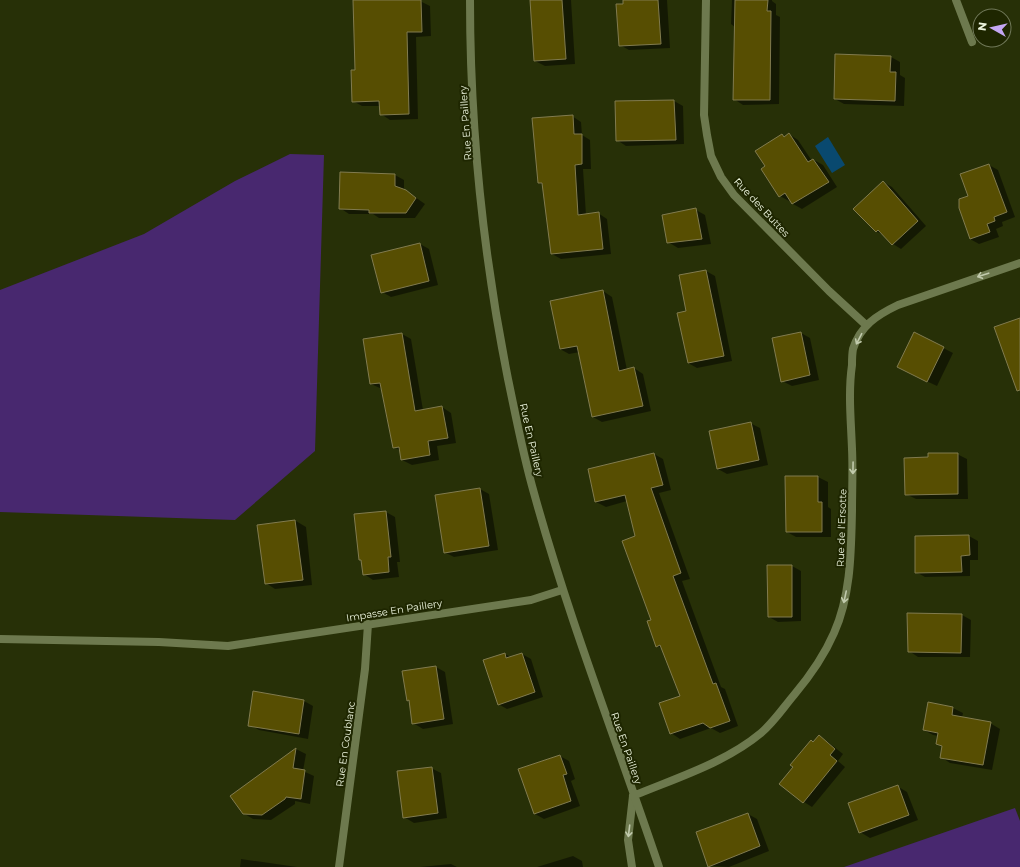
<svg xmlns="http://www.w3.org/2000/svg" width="1020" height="867" viewBox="0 0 1020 867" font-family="Montserrat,sans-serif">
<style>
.green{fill:#48286f}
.water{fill:#09496f}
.shadow{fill:#0007;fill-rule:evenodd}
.building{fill:#574e02;stroke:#817b4f}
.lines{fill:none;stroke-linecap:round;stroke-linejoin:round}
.lane{stroke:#6d794e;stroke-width:8}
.street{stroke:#6d794e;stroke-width:8}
.oneway{stroke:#c1caac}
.labels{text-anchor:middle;stroke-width:4;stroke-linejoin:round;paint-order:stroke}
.street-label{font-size:10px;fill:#eef6df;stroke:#1e2600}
</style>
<rect width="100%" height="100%" fill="#273007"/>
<!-- green -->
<path class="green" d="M290,154L324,155L315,451L235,520L0,512V290L144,234L235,181Z
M1015,808L1020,821V867H844Z"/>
<!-- water -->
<path class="water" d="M828,137L845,165L832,173L815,146Z"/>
<!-- shadow -->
<path class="shadow" d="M354,0H418L430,6L431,36L416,37L418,119L390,120L381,114L380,106H362L353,101L356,71Z
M531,0H571L575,64L545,66L535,61Z
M624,0H667L670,48L629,50L620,45Z
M732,0H772V1L776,4V15L780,17L779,104L743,105L734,99L735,27L731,24Z
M891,57L900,62V75L905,78L904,106L844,104L835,99Z
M674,101L683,106L684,144L626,146L617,140Z
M572,116L581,122L582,135L590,140L591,169H583L586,215L598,213L607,219L611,254L561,259L552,254L543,185L539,183Z
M789,134L798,140L812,161L814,160L823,165L837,187L802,209L793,204L791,200L789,201L780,196L767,167L782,135L785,137Z
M989,165L998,170L1015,217L1002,222L1003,226L996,229L999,237L979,244L970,239L969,197Z
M395,175L404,180V190L415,197L425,204L415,218H379L373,214H349L340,208Z
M883,182L892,187L926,226L901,249L893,244L885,236L876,231Z
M696,210L705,215L711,244L678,248L668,242Z
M420,244L429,249L438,285L391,297L382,292Z
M706,271L715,276L732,361L697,368L688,363L687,312Z
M603,291L612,297L627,370L634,368L643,374L651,411L602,422L593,417L580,352L569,354L560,349Z
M801,333L810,338L819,380L792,386L782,381Z
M914,333L953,353L937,386L907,372Z
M402,334L411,339L423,410L442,407L451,413L456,443L437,446L439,460L412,465L402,460L401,451L394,447L382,389L371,384Z
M750,423L760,428L768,465L727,474L718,469Z
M654,454L663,459L671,490L659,493L690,579L682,581L721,687L725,689L738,726L720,733L711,728L680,739L671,733L681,696L663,649L657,646L636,537L627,501L606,507L596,502ZM629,493L630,494L603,501V499Z
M957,454L967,459L968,499H916L906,494L929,458Z
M786,477H818L828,482V507L831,509V537H796L787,532Z
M480,489L489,494L498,550L454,557L444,552L436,496Z
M386,512L395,517L400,562H397L399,577L373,580L364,574Z
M296,521L306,527L312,585L275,589L266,583L258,525Z
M969,536L978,541V560H970V576L925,577L916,572V537Z
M792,566L801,571V621L778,622L769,617Z
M908,614L962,615L971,620L970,657H918L909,651Z
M505,654L512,658L522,654L531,659L543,697L507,709L498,704Z
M436,667L445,672L453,724L423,729L413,723L410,701L407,700Z
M304,701L313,706L308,739L259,730L250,725Z
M929,703L953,708L963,713L962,718L990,723L1000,729L992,770L950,763L941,757L942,747L937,744L939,736L933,735L924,730Z
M819,737L828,742L843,754L838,761L845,767L812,807L804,802L795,767Z
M296,749L306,754L303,771L314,776L310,804L295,801V804L271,820L253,819L243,813L231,797Z
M560,756L569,761L575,779L571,781L580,806L544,819L535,814Z
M431,768L441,773L447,818L414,823L404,817Z
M897,786L907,792L918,820L870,838L860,832Z
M748,814L757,819L769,851L729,867L709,866Z
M573,856L582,861L583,867H537Z
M241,859L297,867H240Z
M451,864L457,867H420Z"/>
<!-- building -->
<path class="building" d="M353,0H421L422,32H407L409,114L380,115L379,101L352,102L351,70H355Z
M530,0H562L566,59L534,61Z
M623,0H658L661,44L619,46L616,4H623Z
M735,0H768L767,11H771L770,100H733Z
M835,54L891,56L890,72H896L895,101L834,99Z
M674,100L676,140L616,141L615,101Z
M573,115L574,134H582V164L575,165L578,215L599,212L603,249L551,254L542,183H538L532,118Z
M789,133L808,162L813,159L829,182L792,204L785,193L779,197L761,169L765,166L755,151L782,134L784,137Z
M989,164L1007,212L994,217L995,221L987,224L990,232L970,239L959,208V199L968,196L960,174Z
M340,172L395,174V186L406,190L416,198L406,213H369V210L339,209Z
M883,181L918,221L892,245L878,230L876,232L853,209Z
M696,208L702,239L667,243L662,215Z
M420,243L429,281L381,293L371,255Z
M706,270L724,356L688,363L677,313L686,311L679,275Z
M603,290L619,371L634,367L643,406L592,417L577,346L560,349L550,301Z
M1020,318V390L1017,391L994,327Z
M801,332L810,375L781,382L772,338Z
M914,332L944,347L927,382L897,367Z
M402,333L415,411L442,406L448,438L428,441L430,455L401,460L399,447L393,448L380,383L370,384L363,339Z
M751,422L759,460L717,469L709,431Z
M654,453L663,485L651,488L681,573L673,576L713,684L716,683L730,721L710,728L703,723L670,734L659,703L680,696L660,645L656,647L647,621L651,620L622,541L635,536L625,495L595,502L588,469Z
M928,453H958V494L905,495L904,458L928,457Z
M785,476H818V502H822V532H786Z
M480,488L489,546L444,553L435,495Z
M386,511L391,557H388L389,572L363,575L361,560H359L354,514Z
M295,520L303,580L265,584L257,525Z
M969,535L970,555L961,556L962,572L915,573V536Z
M767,565H792V617H768Z
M907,613L962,614L961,653L908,652Z
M505,653L506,658L522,653L535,692L498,705L483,660Z
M436,666L444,719L412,724L409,700L407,701L402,671Z
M253,691L304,700L299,734L248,726Z
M928,702L953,707L952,715L991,722L983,765L940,758L942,746L936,744L938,733L923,730Z
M819,735L835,749L830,755L837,761L803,803L779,784L793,767L790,765L811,740L813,742Z
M296,748L293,768L305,770L301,799L286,797L285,799L262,815L243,814L230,796Z
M560,755L567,774L563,775L571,801L534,814L518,769Z
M432,767L438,813L403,818L397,771Z
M898,785L909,815L859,833L848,803Z
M748,813L760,846L708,867L696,832Z"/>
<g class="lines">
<!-- lane -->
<path class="lane" d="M632,867L628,840L633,796"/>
<!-- street -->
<path class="street" d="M470,0C470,127 483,254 508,379C516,417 523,455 534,493C569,620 617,742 659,867
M706,0L704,115L707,135L711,156L721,177L734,195L829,291L866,325
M956,0L972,42
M0,639L159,642L228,646L531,600L562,590
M633,796C676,778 725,763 761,733C774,722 783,708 794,695C810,676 824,656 834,633C851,595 851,552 852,511C852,490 853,469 852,449C851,421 848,393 852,365C852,360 852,354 853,349C860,326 877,315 898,305L1020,263
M339,867L365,669L368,624"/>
</g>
<!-- one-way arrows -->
<defs><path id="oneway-shaft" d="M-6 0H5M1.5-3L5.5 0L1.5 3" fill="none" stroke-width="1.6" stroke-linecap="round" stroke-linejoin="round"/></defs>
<g class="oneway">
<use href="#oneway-shaft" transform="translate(983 275) rotate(162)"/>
<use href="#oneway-shaft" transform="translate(859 339) rotate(117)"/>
<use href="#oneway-shaft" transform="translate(853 468) rotate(91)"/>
<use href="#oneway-shaft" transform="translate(845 597) rotate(102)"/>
<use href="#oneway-shaft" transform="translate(629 831) rotate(97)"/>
</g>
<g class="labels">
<!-- street labels -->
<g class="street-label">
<text transform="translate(465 123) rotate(-94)" y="4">Rue En Paillery</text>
<text transform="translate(762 207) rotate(47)" y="4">Rue des Buttes</text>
<text transform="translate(532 440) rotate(77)" y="4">Rue En Paillery</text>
<text transform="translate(841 528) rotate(-88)" y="4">Rue de l'Ersotte</text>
<text transform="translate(394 610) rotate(-9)" y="4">Impasse En Paillery</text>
<text transform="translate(345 744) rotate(-82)" y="4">Rue En Coublanc</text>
<text transform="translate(627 748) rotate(71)" y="4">Rue En Paillery</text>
</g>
</g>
<!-- north arrow -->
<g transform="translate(992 28) rotate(278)"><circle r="19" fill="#1e2600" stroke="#717959"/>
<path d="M0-3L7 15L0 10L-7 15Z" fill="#c4a7f2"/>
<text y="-6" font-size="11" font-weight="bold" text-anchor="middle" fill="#eef6df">N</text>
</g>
</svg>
